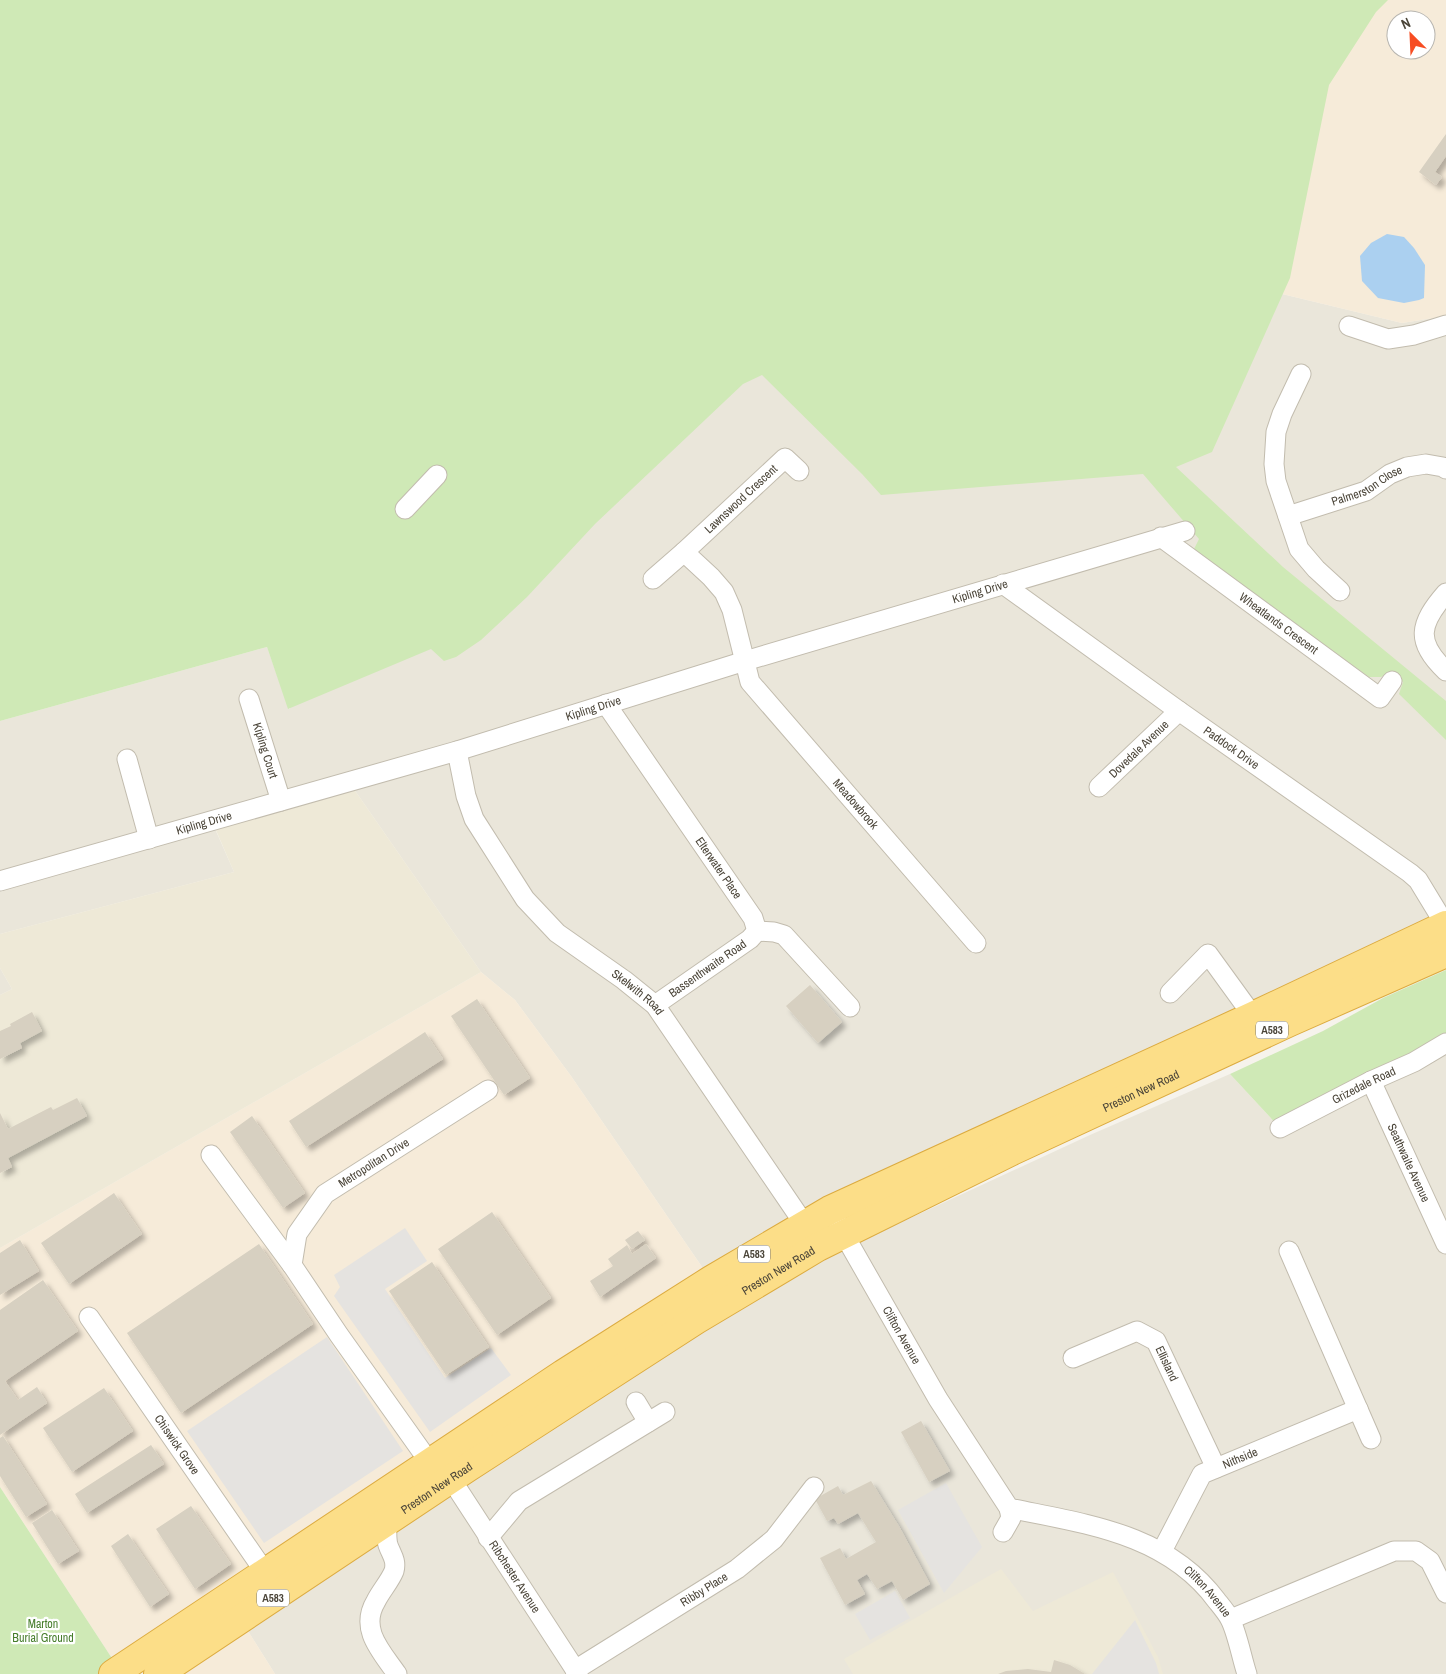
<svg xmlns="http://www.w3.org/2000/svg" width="1446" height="1674" viewBox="0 0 1446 1674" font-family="'Archivo Narrow',sans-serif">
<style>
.residential{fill:#eae6da}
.commercial{fill:#f6ebd9;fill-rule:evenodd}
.education{fill:#eee9d7}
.green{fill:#cfe9b6}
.parking{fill:#e5e3e0}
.water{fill:#abd0f0}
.building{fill:#d7d0c1;filter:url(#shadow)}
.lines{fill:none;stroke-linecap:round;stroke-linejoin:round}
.minor-casing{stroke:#c2bcae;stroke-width:21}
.trunk-casing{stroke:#dcab40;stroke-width:30}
.minor{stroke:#fff;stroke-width:19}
.trunk{stroke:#fcde88;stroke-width:28}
.labels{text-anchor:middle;stroke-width:4.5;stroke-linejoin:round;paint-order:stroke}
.shield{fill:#fff;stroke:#817d74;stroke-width:1}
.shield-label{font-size:11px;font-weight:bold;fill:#4b4539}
.street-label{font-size:12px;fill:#4b4539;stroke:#fff}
.park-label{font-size:12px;fill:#467d2c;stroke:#fff}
</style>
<defs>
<filter id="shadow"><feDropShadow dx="4.5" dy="4.5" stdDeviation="2.5" flood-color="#0004"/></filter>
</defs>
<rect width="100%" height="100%" fill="#f6f3ec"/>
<!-- residential -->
<path class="residential" d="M1278,293L1402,323L1446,316V925L711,1280L571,1076L515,1000L481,972L349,782L212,822L234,872L0,934V721L267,647L289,709L750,357Z
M0,968L12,989L0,995Z
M1446,1043V1674H275L248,1631L427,1508L707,1329L841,1250L1090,1135L1230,1074L1280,1128Z"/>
<!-- commercial -->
<path class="commercial" d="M1384,0H1446V316L1402,323L1278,293L1322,83ZM1396,20H1426V50H1396Z
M481,972L515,1000L571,1076L711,1280L119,1669L0,1487V1248Z
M248,1631L275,1674H184Z"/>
<!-- education -->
<path class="education" d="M349,782L481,972L0,1248V995L12,989L0,968V934L234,872L212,821Z
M1001,1569L1033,1611L1113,1572L1158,1657L1163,1674H853L844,1659Z"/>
<!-- green -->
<path class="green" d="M0,0H1388L1376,12L1329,85L1290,278L1212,452L1176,467L1283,567L1446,701V740L1399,694L1403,682L1389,672L1381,677H1369L1193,551L1199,539L1143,474L881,495L862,474L762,375L743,384L595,524L527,597L481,640L456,657L444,661L431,649L288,709L267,647L0,721Z
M1446,970V1043L1280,1128L1230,1074L1323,1031L1383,998Z
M0,1487L119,1669L113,1674H0Z"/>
<!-- parking -->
<path class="parking" d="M405,1228L427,1261L385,1289L445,1378L491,1348L511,1375L430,1432L334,1296L340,1287L334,1275Z
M327,1337L403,1451L264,1543L187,1431Z
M946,1483L982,1547L944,1593L898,1510Z
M895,1591L910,1618L870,1640L855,1614Z
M1135,1620L1156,1663L1159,1674H1092Z"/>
<!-- water -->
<path class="water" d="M1387,234L1404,237L1414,248L1425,265L1424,298L1419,300L1404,303L1378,298L1362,281L1360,256L1371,243Z"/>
<!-- building -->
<path class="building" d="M1446,134V156L1435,172L1442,177L1436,185L1419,172Z
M810,985L842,1022L818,1043L786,1006Z
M477,999L530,1078L504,1095L451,1016Z
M32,1012L42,1031L20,1043L22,1048L0,1059V1031L11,1026L10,1024Z
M425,1032L443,1059L306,1147L289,1121Z
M77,1098L87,1116L8,1158L12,1167L0,1173V1113L8,1129L51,1107L53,1110Z
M252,1116L305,1193L283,1208L230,1132Z
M114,1193L142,1234L69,1284L41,1243Z
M492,1212L551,1298L497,1335L438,1249Z
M638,1231L645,1240L632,1249L625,1240Z
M20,1240L39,1271L0,1295V1253Z
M259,1244L313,1324L181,1413L127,1333Z
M646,1244L656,1258L600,1297L590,1281L613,1266L608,1259L627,1245L632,1254Z
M432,1262L489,1347L446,1375L389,1291Z
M43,1280L78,1331L5,1381L18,1400L37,1387L47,1403L0,1435V1310Z
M104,1388L133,1431L72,1472L43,1428Z
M921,1421L950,1471L929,1482L901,1432Z
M3,1436L47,1504L26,1517L0,1476V1438Z
M151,1445L164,1464L87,1513L75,1494Z
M871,1481L900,1528L930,1584L903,1600L892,1581L877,1589L867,1574L857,1580L865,1594L845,1605L820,1558L840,1548L846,1559L876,1542L858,1513L838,1524L834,1518L827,1521L815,1499L838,1486L843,1495Z
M191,1506L231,1564L195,1589L156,1529Z
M52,1510L79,1551L58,1564L32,1523Z
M128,1534L169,1594L150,1607L111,1546Z
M1054,1660L1070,1665L1085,1674H998L1006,1671L1028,1669L1051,1672Z"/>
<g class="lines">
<defs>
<g id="minor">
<path d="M1349,326L1388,339L1414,335L1446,325"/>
<path d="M1301,374L1282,414L1276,432L1274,464L1276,481L1299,549L1316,569L1340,591"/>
<path id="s1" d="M799,471L785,458L684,552L711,577L724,592L732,610L750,682L976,943"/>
<path d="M405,509L437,475"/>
<path id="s2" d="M1288,516L1366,491L1390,474L1407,467L1426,464L1443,467L1446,469"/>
<path id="s3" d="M1161,537L1380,698L1392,681"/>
<path d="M653,579L684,552"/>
<path id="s4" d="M1003,584L1179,711L1410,873L1418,880L1446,926"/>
<path d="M1446,593C1419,624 1415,642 1446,671"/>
<path id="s5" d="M249,699L281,801"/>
<path id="s6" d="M606,704L753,918L757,931"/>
<path id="s7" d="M457,751L466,796L474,819L525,899L557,933L624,980L655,1005L811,1234"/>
<path d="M127,759L149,839"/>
<path id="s8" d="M1099,787L1179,711"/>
<path id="s9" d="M0,881L457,751L745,661L1185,531"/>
<path d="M757,931L774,932L784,935L850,1007"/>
<path d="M1170,993L1208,954L1253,1016"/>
<path id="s10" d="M655,1005L750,939L757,931"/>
<path id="s11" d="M1371,1081L1446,1244"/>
<path id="s12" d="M1280,1128L1371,1081L1414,1062L1446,1043"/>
<path id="s13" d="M211,1155L292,1265L339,1335L430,1463L451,1479L578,1674"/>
<path id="s14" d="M838,1224L938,1399L1009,1508C1085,1524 1167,1533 1217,1601C1221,1606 1227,1613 1230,1619C1237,1632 1242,1659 1247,1674"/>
<path d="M1289,1251L1371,1439"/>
<path id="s15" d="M292,1265L297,1234L325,1194L488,1090"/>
<path id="s16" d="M89,1317L271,1581"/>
<path id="s17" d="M1073,1358L1137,1331L1156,1341L1216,1468"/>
<path d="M636,1402L648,1422"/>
<path d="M379,1520L387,1521C387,1529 386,1538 388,1545C391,1554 397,1560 394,1571C390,1581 381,1591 376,1601C359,1629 381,1651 397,1674"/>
<path d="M1003,1532L1011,1518L1009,1508"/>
<path d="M488,1538L519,1501L665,1412"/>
<path id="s18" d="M1162,1551L1202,1474L1358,1409"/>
<path d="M1231,1619L1394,1551H1416L1430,1561L1446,1593"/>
<path id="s19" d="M575,1670L737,1569L774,1539L814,1487"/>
</g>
<g id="trunk">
<path d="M113,1674L563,1374L711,1280L830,1210L1253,1016L1446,925"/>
<path id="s20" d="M158,1674L467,1468L696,1320L818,1247L1012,1151L1290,1022L1446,953"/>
</g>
</defs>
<!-- minor casing -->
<use href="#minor" class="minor-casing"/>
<!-- trunk casing -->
<use href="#trunk" class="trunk-casing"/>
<!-- minor -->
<use href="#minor" class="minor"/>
<!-- trunk -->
<use href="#trunk" class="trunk"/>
</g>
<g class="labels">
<!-- shield labels -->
<g class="shield">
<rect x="1256" y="1021.5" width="32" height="17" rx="4"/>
<rect x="738" y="1245.5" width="32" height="17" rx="4"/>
<rect x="257" y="1589.5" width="32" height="17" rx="4"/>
</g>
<g class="shield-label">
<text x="1272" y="1034">A583</text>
<text x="754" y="1258">A583</text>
<text x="273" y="1602">A583</text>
</g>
<!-- street labels -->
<g class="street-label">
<text dy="4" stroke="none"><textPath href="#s2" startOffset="85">Palmerston Close</textPath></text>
<text transform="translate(741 499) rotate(-43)" y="4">Lawnswood Crescent</text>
<text dy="4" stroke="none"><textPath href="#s9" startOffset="1022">Kipling Drive</textPath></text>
<text dy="4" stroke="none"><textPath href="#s3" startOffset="146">Wheatlands Crescent</textPath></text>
<text dy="4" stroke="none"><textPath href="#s9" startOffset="618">Kipling Drive</textPath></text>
<text dy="4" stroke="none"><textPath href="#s4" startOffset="281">Paddock Drive</textPath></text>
<text dy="4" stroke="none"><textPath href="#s8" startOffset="55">Dovedale Avenue</textPath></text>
<text dy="4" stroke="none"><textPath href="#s5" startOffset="54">Kipling Court</textPath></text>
<text dy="4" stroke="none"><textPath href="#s1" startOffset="469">Meadowbrook</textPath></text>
<text dy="4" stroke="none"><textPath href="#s9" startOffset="212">Kipling Drive</textPath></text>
<text dy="4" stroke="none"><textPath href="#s6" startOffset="199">Elterwater Place</textPath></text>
<text dy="4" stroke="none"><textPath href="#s10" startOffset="64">Bassenthwaite Road</textPath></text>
<text dy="4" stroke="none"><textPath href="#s7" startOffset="312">Skelwith Road</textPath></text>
<text dy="4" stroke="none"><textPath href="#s12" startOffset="94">Grizedale Road</textPath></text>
<text dy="4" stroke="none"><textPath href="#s20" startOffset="1145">Preston New Road</textPath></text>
<text dy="4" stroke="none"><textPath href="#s11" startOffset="90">Seathwaite Avenue</textPath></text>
<text dy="4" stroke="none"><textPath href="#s15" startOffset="138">Metropolitan Drive</textPath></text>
<text dy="4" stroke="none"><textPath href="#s20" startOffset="740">Preston New Road</textPath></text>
<text dy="4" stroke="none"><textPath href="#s14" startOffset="128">Clifton Avenue</textPath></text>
<text dy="4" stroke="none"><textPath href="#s17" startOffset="116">Ellisland</textPath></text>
<text dy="4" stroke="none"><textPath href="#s16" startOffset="155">Chiswick Grove</textPath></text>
<text dy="4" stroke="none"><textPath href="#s18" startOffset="128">Nithside</textPath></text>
<text dy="4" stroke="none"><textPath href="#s20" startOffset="335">Preston New Road</textPath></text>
<text dy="4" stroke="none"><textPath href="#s13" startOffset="521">Ribchester Avenue</textPath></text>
<text dy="4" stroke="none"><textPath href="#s19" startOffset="152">Ribby Place</textPath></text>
<text dy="4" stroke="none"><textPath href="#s14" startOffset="552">Clifton Avenue</textPath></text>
</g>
<!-- park labels -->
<g class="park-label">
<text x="43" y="1628">Marton<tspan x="43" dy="14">Burial Ground</tspan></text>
</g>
</g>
<!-- north arrow -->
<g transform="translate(1411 35) rotate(336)"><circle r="24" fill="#ffffff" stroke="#b7b5b0"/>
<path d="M0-4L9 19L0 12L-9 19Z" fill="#f74d22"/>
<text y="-8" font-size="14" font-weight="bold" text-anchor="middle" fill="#4b4539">N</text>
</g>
</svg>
